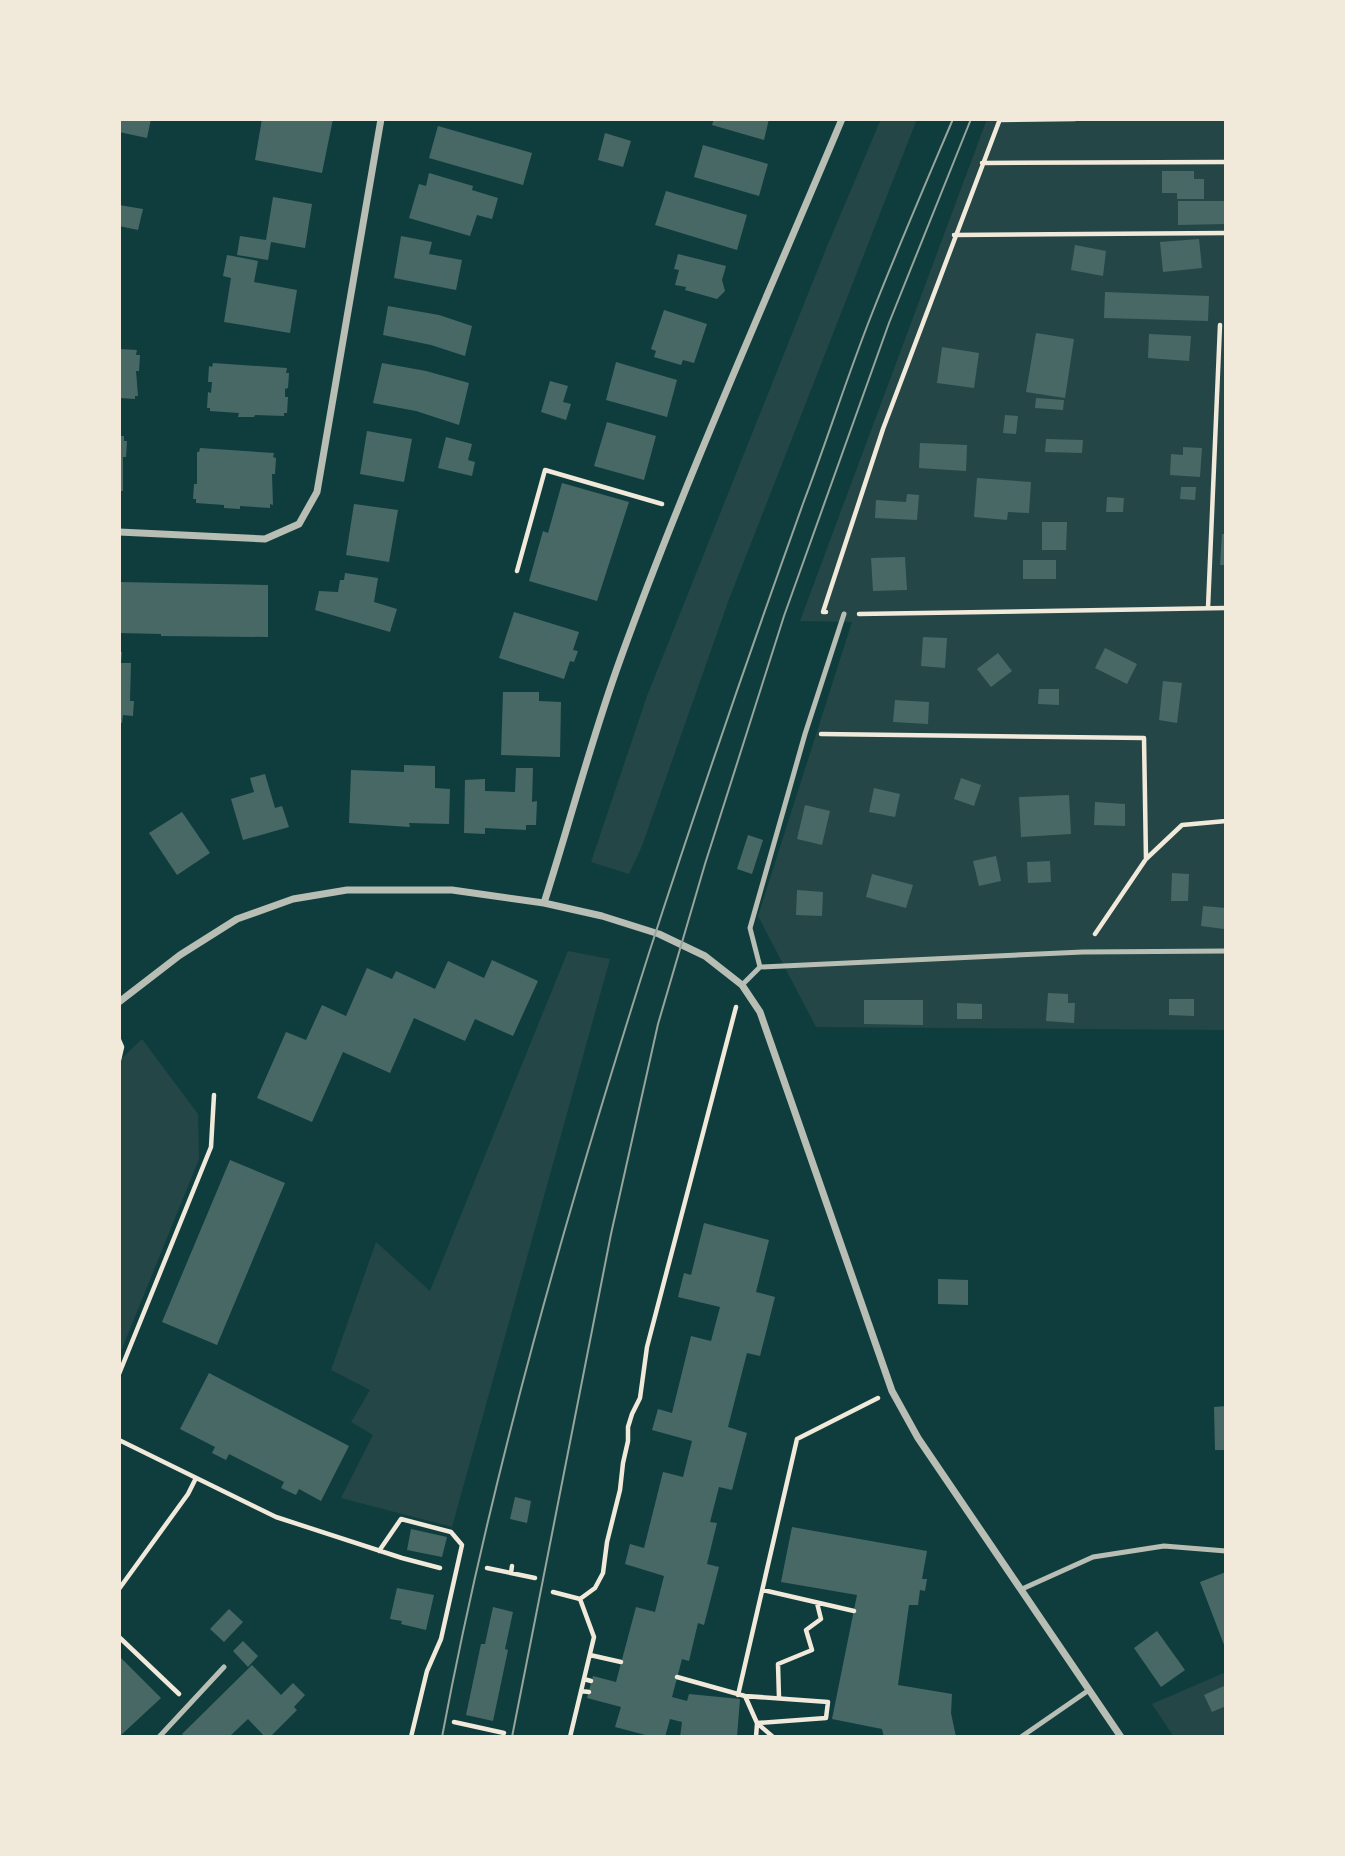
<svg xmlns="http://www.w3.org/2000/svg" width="1345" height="1856" viewBox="0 0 1345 1856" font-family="Rubik,sans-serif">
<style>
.green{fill:#244646}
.building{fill:#486865}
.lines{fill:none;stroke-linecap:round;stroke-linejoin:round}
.path{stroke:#f1e9da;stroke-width:4.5}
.service{stroke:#b8beb3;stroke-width:5}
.minor{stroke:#b8beb3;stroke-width:7}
.tram{stroke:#97a49c;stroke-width:2}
</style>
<rect width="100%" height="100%" fill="#0f3d3e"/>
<!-- green -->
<path class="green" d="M881,119H917L728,602L642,846L629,874L591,862L647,696L828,244Z
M987,119H1226V1030L816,1027L758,916L852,622L800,621Z
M568,951L610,959L452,1527L341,1498L373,1435L351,1422L370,1390L331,1370L376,1242L430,1291Z
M142,1039L198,1114L199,1159L119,1356V1061Z
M1226,1672V1737H1174L1152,1704Z"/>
<!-- building -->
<path class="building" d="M119,119H151L147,138L119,132Z
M262,119H333L322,173L255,160Z
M714,119H769L764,140L712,125Z
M438,126L532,153L523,185L429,158Z
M605,133L631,141L623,167L598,160Z
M703,145L768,164L759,196L694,177Z
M1162,171H1194V179H1204V199H1177V193H1162Z
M429,173L473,186L472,190L498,198L492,219L477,215L470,236L409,218L419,184L426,186Z
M666,191L747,215L737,250L655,225Z
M273,197L312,204L305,248L271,242L268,260L237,255L240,236L266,240Z
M1178,201H1226V224L1178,225Z
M119,205L143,209L138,230L119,226Z
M401,236L432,242L429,254L462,260L456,290L394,278Z
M1199,239L1202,268L1163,272L1160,242Z
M1075,245L1106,251L1103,276L1071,270Z
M678,254L726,266L722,280L725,291L717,299L685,290L686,287L675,285L679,270L674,269Z
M227,255L258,261L254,282L297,290L290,333L224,322L231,278L223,276Z
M1105,292L1209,296L1208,321L1104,318Z
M388,306L439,315L472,326L465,356L431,345L383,335Z
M664,310L707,324L694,363L683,360L681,365L654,357L656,351L651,349Z
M1036,333L1074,339L1065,398L1026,392Z
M1149,334L1191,336L1189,361L1148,358Z
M942,347L979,353L974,388L937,383Z
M119,349L137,350L136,355H140L139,371H136L138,396H135V399L119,398Z
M616,362L677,380L667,417L606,400Z
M213,363L287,368L286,373H289L288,388L285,389V397H288L287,413H284V416L255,415L254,417H238L239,413L210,411V408H207L208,392L211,393L212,382H208L209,366L212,367Z
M382,363L426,371L469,383L459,425L416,411L373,403Z
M550,381L568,386L563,402L571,404L566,420L541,412Z
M1036,398L1064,400L1063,410L1035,408Z
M1005,415L1018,416L1016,434L1003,433Z
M607,422L656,436L644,480L594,466Z
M367,431L412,439L404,482L360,474Z
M119,436H124V441H127L126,457H123V491H119Z
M446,437L472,444L468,460L475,462L472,476L438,468Z
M1046,439L1083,440L1082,453L1045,452Z
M920,443L967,445L966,471L919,468Z
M1183,447L1202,448L1200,477L1170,475L1171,454L1183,455Z
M200,448L274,453L273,457L276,458L275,474H272L273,505L270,504V508L240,506V509L224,508V505L196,503V499H193L194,484H197V452H199Z
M977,478L1031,482L1029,513L1008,512L1007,520L974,517Z
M562,483L629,502L597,601L529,581L543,531L548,533Z
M1181,487H1196L1195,500L1180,499Z
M907,494L919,495L917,520L875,518L876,500L906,502Z
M1107,497L1124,498L1123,512H1106Z
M354,504L398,510L389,562L346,555Z
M1042,522H1067L1066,550H1042Z
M1222,534H1226V565H1220Z
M905,557L907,590L873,591L871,558Z
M1023,560H1056V579H1023Z
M345,573L378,578L374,602L397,609L390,632L315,610L319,591L338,592L340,580H344Z
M119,582L268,585V637L161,636V634L119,633Z
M514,612L579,632L573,650L578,651L574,662L570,661L564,679L499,658Z
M923,637L947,638L945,668L921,666Z
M1105,648L1137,664L1127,684L1095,668Z
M119,652H122L121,663H131L130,701H134L133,716L123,715L122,723H119Z
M998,653L1012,671L991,687L977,669Z
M1163,681L1182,683L1177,723L1159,720Z
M1039,689H1059V705L1038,704Z
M503,692H539V701L561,702L560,757L501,755Z
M895,700L929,702L928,724L893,722Z
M404,765L435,766V788L450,789L449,824L409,823L410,827L349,823L351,770L404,772Z
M516,768H533L532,802L537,801L536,825H526V830L485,828V834L464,833L465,780L485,779V791L515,792Z
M265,774L275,808L282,806L289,827L243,840L231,799L254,792L250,778Z
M961,778L981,785L974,806L954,799Z
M874,788L900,794L895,817L869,812Z
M1069,795L1071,834L1021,837L1019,797Z
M1095,802L1125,804V826L1094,825Z
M805,805L830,811L822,845L797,839Z
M182,812L210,853L177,875L149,833Z
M748,835L763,840L752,874L737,869Z
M996,856L1001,881L979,886L973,861Z
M1050,861L1051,882L1028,883L1027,862Z
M1172,873L1189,874L1188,901H1171Z
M872,874L913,885L906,908L866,897Z
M797,890L823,892L822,916L796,915Z
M1203,906L1226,908L1224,929L1201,926Z
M492,960L538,981L513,1036L475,1019L465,1041L414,1018L390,1073L343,1052L312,1122L257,1098L286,1032L306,1040L322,1005L346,1016L367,968L392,979L396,971L435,989L448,961L484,978Z
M1048,993L1068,994V1003H1075L1074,1023L1046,1021Z
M1169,999H1194V1016L1169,1015Z
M864,1000H923V1025L864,1024Z
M957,1003L982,1004V1019H957Z
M230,1160L285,1183L217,1345L162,1322Z
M704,1223L769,1240L756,1292L775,1297L760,1356L747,1353L728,1427L747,1433L732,1490L719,1487L710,1522L717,1523L707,1564L719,1567L704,1625L698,1623L689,1661L682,1659L672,1697L687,1701L689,1694L740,1699L737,1737H680L682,1722L670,1719L665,1737H653L615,1727L621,1707L587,1698L593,1676L616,1682L636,1607L655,1612L664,1576L625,1564L630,1544L644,1548L663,1472L683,1477L692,1441L652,1430L658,1409L672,1413L691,1336L711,1341L720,1307L678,1297L684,1273L691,1275Z
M938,1279L968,1280V1305L938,1304Z
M209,1373L349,1446L321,1501L299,1489L296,1495L281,1488L284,1482L229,1454L226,1460L212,1453L215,1447L180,1429Z
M1226,1406V1450H1215L1214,1407Z
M515,1497L531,1501L527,1523L510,1519Z
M792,1527L927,1551L922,1579H927L925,1591L920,1590L918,1605H909L898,1685L952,1694L951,1713L956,1737H884L882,1729L832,1719L857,1595L781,1582Z
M411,1529L447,1537L442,1557L407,1550Z
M1226,1572V1650L1200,1582Z
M397,1588L434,1595L426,1630L401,1624L402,1621L390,1619Z
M493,1607L513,1612L505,1649L508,1650L493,1721L466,1715L481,1644H485Z
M229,1609L243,1622L224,1642L210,1629Z
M1157,1631L1185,1670L1161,1687L1134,1648Z
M243,1641L258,1656L248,1667L233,1651Z
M119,1656L161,1698L119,1737Z
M252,1665L281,1695L293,1683L305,1695L294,1707L297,1710L270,1737H265L248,1719L229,1737H186L182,1734Z
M1224,1686L1226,1706L1212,1712L1204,1695Z"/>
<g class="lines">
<!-- path -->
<path class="path" d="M1000,120L1075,119
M982,163L1226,162
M954,235L1226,233
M517,571L545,470L662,504
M1208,608L1220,325
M826,612H823L883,429L1000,119
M859,614L1226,608
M821,734L1144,738L1146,859
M1095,934L1146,859L1182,825L1226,821
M119,1040L122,1047L119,1060
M119,1374L211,1147L214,1095
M119,1440L276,1517L402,1558L440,1568
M379,1551L401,1519L451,1532L462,1545L441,1639L427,1671L411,1737
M487,1568L535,1578
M511,1573L512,1566
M119,1589L188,1494L196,1478
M763,1590L854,1611
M553,1592L580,1599L594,1637L570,1737
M580,1599L595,1588L603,1573L607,1542L620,1490L623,1463L628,1441V1427L632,1414L640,1398L647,1347L736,1007
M119,1637L179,1694
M590,1655L621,1662
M677,1677L745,1696L828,1702L826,1718L757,1723
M584,1679L591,1681
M581,1691L589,1692
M738,1695L797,1439L878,1398
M745,1696L757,1723L773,1737
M779,1698L778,1664L812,1650L806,1630L821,1619L817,1603
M454,1722L504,1733
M756,1737L757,1724"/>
<!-- service -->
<path class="service" d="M760,967L750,928L805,734L844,614
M742,985L760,967L1083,952L1226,951
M1022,1589L1093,1557L1164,1546L1226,1551
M159,1737L224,1667
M1021,1737L1089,1690"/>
<!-- minor -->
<path class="minor" d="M119,532L265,539L299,524L317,492L381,119
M544,903C570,822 591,740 620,660C686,477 767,298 842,119
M119,1002L180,955L237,919L293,899L347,890H452L544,903L602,916L659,934L705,956L742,985L760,1012L892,1391L918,1438L1121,1737"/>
<!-- tram -->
<path class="tram" d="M442,1737C492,1471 567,1211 649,953C698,802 750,651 804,501C827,440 847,377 871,316C897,250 925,185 953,119
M512,1737L611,1234L658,1024L705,864L784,616L889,323L971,119"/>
</g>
<!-- border -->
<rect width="1345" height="1856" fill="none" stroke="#f1e9da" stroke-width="242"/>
</svg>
